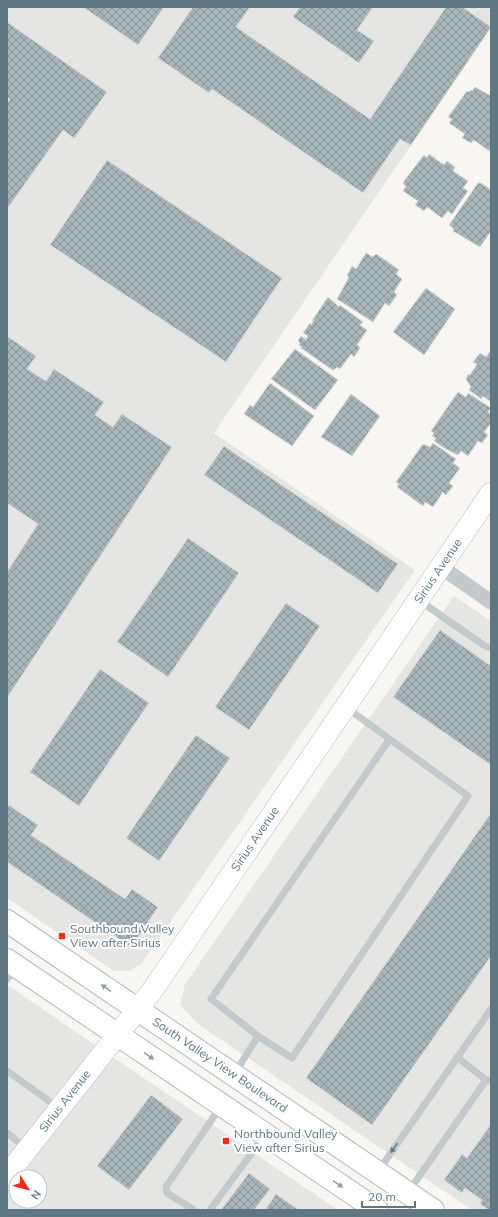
<svg xmlns="http://www.w3.org/2000/svg" width="498" height="1217" viewBox="0 0 498 1217" font-family="Mulish,sans-serif">
<style>
.built{fill:#e5e6e4;fill-rule:evenodd}
.building{fill:url(#building-cross-hatch);stroke:#d8d8d6}
.lines{fill:none;stroke-linecap:round;stroke-linejoin:round}
.secondary-casing{stroke:#b6bdc0;stroke-width:22}
.primary-casing{stroke:#b4bbbe;stroke-width:24}
.lane{stroke:#c4c9cc;stroke-width:7}
.street{stroke:#c4c9cc;stroke-width:15}
.secondary{stroke:#fff;stroke-width:21}
.primary{stroke:#fff;stroke-width:22}
.oneway{fill:#8fa0a7}
.oneway2{fill:#647b85}
.poi-dot{fill:#f22b18;stroke:#fff;stroke-width:1.5}
.labels{text-anchor:middle;stroke-width:4;stroke-linejoin:round;paint-order:stroke}
.street-label{font-size:12px;fill:#5f7781;stroke:#fff}
.poi-label{font-size:12px;fill:#5f7781;stroke:#fff;text-anchor:start}
</style>
<defs>
<pattern id="building-cross-hatch" width="8" height="8" patternUnits="userSpaceOnUse"><rect width="8" height="8" fill="#a7b4b8"/><path d="M0 0l8 8M0 8l8-8" fill="none" stroke="#8b979b"/></pattern>
</defs>
<rect width="100%" height="100%" fill="#f7f6f3"/>
<!-- built -->
<path class="built" d="M7,7H486L491,10V28L214,433L415,570L141,964L129,971H114L7,898Z
M454,596L491,621V1210H472L198,1024L180,1005L185,984Z
M7,985L338,1210H7ZM16,1177H40V1201H16Z"/>
<!-- building -->
<path class="building" d="M83,7H164L138,45Z
M193,7H250L236,27L370,119L446,7H462L491,27L411,145L400,139L363,193L212,89L209,93L158,58Z
M300,7H373L357,30L374,41L359,63L293,17Z
M7,22L107,92L74,138L63,130L7,209V103L10,99L7,97Z
M475,87L491,96V148L489,151L474,140L471,143L462,138L465,134L449,123L452,119L448,117L467,91L469,92L471,90L472,91Z
M429,154L444,165L447,161L455,167L453,171L468,181L463,188L468,191L452,214L448,211L442,218L427,207L424,211L415,205L418,201L403,191L406,186L403,184L404,181L424,155L427,158Z
M107,160L282,278L226,362L50,245Z
M478,183H481L491,190V231L480,247L453,231L454,229L449,225Z
M366,253L373,257L376,254L388,262L399,270L396,274L402,279L394,292L397,295L389,306L385,303L373,322L337,299L349,277L347,276L352,266L356,269Z
M426,288L455,309L424,355L393,332Z
M328,297L339,307L340,305L363,322L360,325L367,330L357,345L360,348L354,357L351,354L340,369L337,367L334,370L331,369L301,348L302,347L299,345L300,343L298,341L301,336L306,340L308,336L303,333L310,323L311,325L314,320L312,321Z
M7,336L36,356L27,369L46,381L54,369L104,402L95,415L113,427L122,414L172,447L7,698V572L38,524L7,503Z
M295,349L338,380L315,410L271,379Z
M491,350V402L483,396L481,399L469,390L471,387L466,379L468,374L470,375L477,364L473,362L480,353L486,357Z
M270,383L314,416L292,446L244,414L250,405L253,407Z
M458,392L466,397L468,393L491,408L488,412L491,414V423L484,432L488,435L482,443L478,441L468,456L461,451L458,455L446,449L434,441L436,438L432,436L434,433L431,431Z
M351,394L380,416L352,456L321,437Z
M433,443L456,459L453,463L460,468L449,483L453,486L446,495L443,492L433,507L425,502L423,506L397,487L399,484L396,482L423,444L430,447Z
M224,446L398,564L378,593L204,475Z
M188,538L239,573L168,677L117,642Z
M286,603L320,626L249,730L215,707Z
M440,630L491,666V765L393,697Z
M100,669L149,703L79,806L30,772Z
M196,735L230,758L159,861L126,838Z
M9,805L38,825L31,835L125,899L132,889L158,907L131,947L7,862V809Z
M491,813V956L372,1125L306,1078Z
M151,1095L183,1119L129,1190L97,1166Z
M491,1124V1210H489L480,1204L482,1200L465,1188L462,1193L444,1180L462,1154L467,1158Z
M249,1173L270,1189L254,1210H221Z
M276,1194L299,1210H265Z"/>
<g class="lines">
<defs>
<path id="secondary" d="M7,1175L152,991L491,493"/>
<path id="primary" d="M7,921L433,1210
M7,960L377,1210"/>
</defs>
<!-- secondary casing -->
<use href="#secondary" class="secondary-casing"/>
<!-- primary casing -->
<use href="#primary" class="primary-casing"/>
<!-- lane -->
<path class="lane" d="M420,601L485,646L491,648
M347,708L468,796L292,1058L258,1036L211,999L389,740
M7,979L16,968
M457,1057L486,1080
M7,1071L59,1108
M235,1073L258,1036
M7,1133L26,1148
M379,1170L491,1009
M409,1191L486,1080L491,1081
M194,1210L167,1193L166,1187L221,1106
M210,1210L264,1136"/>
<!-- street -->
<path class="street" d="M441,567L491,602"/>
<!-- secondary -->
<use href="#secondary" class="secondary"/>
<!-- primary -->
<use href="#primary" class="primary"/>
</g>
<!-- one-way arrows -->
<defs><path id="oneway-solid" d="M-6-.8H1V-3.2L6.5 0L1 3.2V.8H-6Z"/></defs>
<g class="oneway">
<use href="#oneway-solid" transform="translate(106 988) rotate(-146)"/>
<use href="#oneway-solid" transform="translate(149 1056) rotate(34)"/>
<use href="#oneway-solid" transform="translate(338 1184) rotate(34)"/>
</g>
<use class="oneway2" href="#oneway-solid" transform="translate(394 1148) rotate(125)"/>
<!-- markers -->
<g class="poi-dot">
<rect x="58" y="932" width="8" height="8" rx="2"/>
<rect x="222" y="1137" width="8" height="8" rx="2"/>
</g>
<g class="labels">
<!-- street labels -->
<g class="street-label">
<text transform="translate(438 571) rotate(-56)" y="4">Sirius Avenue</text>
<text transform="translate(255 839) rotate(-56)" y="4">Sirius Avenue</text>
<text transform="translate(220 1065) rotate(34)" y="4">South Valley View Boulevard</text>
<text transform="translate(65 1101) rotate(-52)" y="4">Sirius Avenue</text>
</g>
<!-- poi labels -->
<g class="poi-label">
<text x="70" y="933">Southbound Valley<tspan x="70" dy="14">View after Sirius</tspan></text>
<text x="234" y="1138">Northbound Valley<tspan x="234" dy="14">View after Sirius</tspan></text>
</g>
</g>
<!-- border -->
<rect width="498" height="1217" fill="none" stroke="#5f7781" stroke-width="16"/>
<!-- north arrow -->
<g transform="translate(28 1189) rotate(126)"><circle r="19" fill="#ffffff" stroke="#bfc9cd"/>
<path d="M0-3L7 15L0 10L-7 15Z" fill="#f22b18"/>
<text y="-6" font-size="11" font-weight="bold" text-anchor="middle" fill="#5f7781">N</text>
</g>
<!-- scale -->
<path d="M362 1201v6h53v-6" fill="none" stroke="#5f7781" stroke-width="2"/>
<text x="368" y="1201" font-size="12" fill="#5f7781" stroke="#ffffff" stroke-width="3" paint-order="stroke">20 m</text>
</svg>
